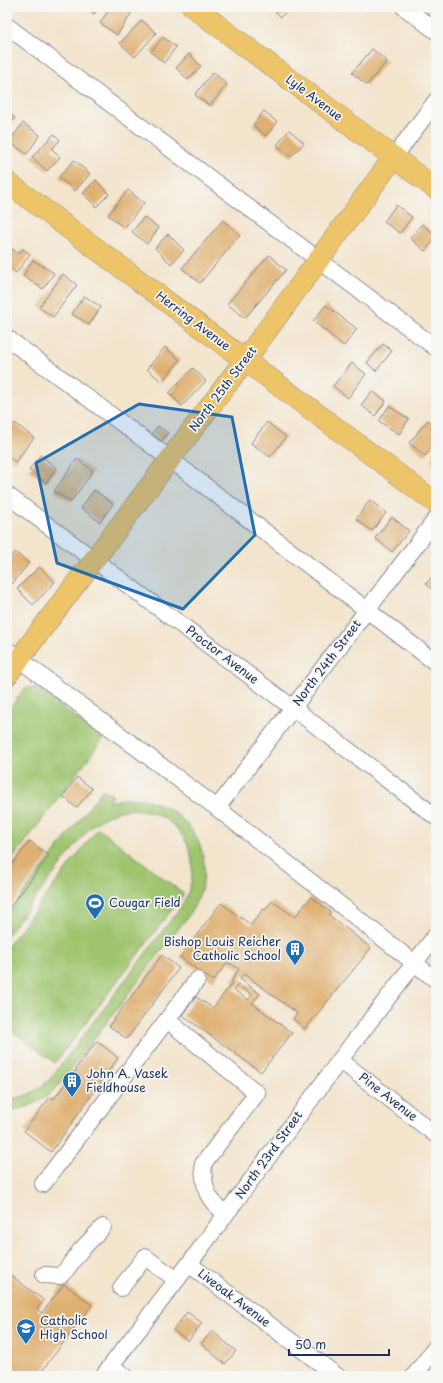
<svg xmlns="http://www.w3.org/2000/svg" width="443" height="1383" viewBox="0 0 443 1383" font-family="'Playpen Sans',sans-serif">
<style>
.grass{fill:#9fc46e;stroke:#5d7a66}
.building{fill:#dfb072;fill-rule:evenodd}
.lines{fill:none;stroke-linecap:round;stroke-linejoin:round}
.minor-casing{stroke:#878a95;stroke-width:18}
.major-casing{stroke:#878a95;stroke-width:22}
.minor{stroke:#fff;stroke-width:16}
.major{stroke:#eec469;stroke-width:21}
.marked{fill:#1f6fb2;fill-opacity:0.2;stroke:#1f6fb2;stroke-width:3;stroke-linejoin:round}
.labels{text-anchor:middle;stroke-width:3.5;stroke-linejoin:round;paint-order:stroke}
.street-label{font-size:12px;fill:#1b2f5e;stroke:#f6f6f2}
.poi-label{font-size:12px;fill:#1b2f5e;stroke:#f6f6f2;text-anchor:start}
</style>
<rect width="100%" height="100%" fill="#f6f6f2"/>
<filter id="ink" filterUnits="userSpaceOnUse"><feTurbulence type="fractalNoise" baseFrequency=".025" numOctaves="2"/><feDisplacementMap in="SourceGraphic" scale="8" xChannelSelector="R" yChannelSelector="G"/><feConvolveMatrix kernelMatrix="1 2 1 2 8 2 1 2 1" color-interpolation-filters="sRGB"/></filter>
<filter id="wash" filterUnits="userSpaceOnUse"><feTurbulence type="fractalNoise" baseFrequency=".012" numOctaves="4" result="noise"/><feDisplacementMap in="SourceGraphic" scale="16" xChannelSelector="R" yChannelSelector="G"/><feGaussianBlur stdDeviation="0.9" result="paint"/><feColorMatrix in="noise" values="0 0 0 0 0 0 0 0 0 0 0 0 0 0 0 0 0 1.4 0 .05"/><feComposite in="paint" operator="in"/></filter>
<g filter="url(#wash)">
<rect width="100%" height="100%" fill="#f3e4cc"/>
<!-- grass -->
<path class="grass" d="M25,688H38L103,739L7,866V712Z
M103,789L113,796L108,803C150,786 199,818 204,862C206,882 199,899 189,915L59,1085C45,1100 28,1110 7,1110V1099C25,1099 39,1090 51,1078L180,908C224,839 141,774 86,832L7,935V915Z
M98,828L184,894L55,1063L7,1027V947Z"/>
<g id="blocks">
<!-- building -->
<path class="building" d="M86,7H100L94,14Z
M111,7H122L131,14L117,35L100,23Z
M270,7H290L281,17Z
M142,20L156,33L135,57L120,43Z
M163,37L176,47L164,63L151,52Z
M372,49L387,61L367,85L352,73Z
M189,54L201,66L188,80L176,68Z
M213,72L227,84L210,106L195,95Z
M7,111L15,118L7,128Z
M264,111L277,122L266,136L253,125Z
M23,123L40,135L27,154L9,142Z
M289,130L304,143L291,157L277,145Z
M54,134L60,140L52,149L60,157L47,171L32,157Z
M74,160L90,174L75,191L59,177Z
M96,180L109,194L96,207L83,193Z
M128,190L144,203L124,228L108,215Z
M396,205L412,217L400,233L384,222Z
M144,217L159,228L147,244L132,232Z
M223,220L240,235L200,283L182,268Z
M422,224L436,235V238L425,251L410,238Z
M168,234L184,250L171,264L155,248Z
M7,245L19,254L23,249L30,254L16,273L7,266Z
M269,255L286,270L245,318L227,304Z
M33,260L54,273L43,289L23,276Z
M63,274L77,285L53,317L39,307Z
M84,296L101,307L89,325L72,314Z
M326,305L357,329L344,346L313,321Z
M383,344L392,351L376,371L367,363Z
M165,347L180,360L162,382L147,369Z
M352,363L366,374L348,398L333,386Z
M193,368L206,381L182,406L169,393Z
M372,391L386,401L375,416L361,405Z
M389,406L409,419L399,434L379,421Z
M428,420L436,427V442L425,456L409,443Z
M267,422L286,437L270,457L251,443Z
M15,423L34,438L15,462L7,455V428L9,430Z
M158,426L168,433L162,441L152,433Z
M436,454V465L431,460Z
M40,455L57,468L46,483L29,470Z
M77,459L93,471L71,502L54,491Z
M94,490L113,504L100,522L81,508Z
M370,500L386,513L372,531L356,519Z
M392,517L409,531L392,552L375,538Z
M15,552L29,563L12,584L7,580V562Z
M39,567L55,582L33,605L17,589Z
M436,572V593L426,584Z
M77,777L92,789L76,808L63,796Z
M30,841L49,856L7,911V871Z
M311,897L331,912L329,915L371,948L305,1029L293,1019L297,1013L244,974L240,979L260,994L252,1003L292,1033L261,1072L182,1015L196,997L213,1008L233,982L232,980L239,969L228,962L213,981L180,957L221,903L251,925L263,909L265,910L272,901L295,917ZM238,985L252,995L248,1000L234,990Z
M162,955L179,968L127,1039L109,1026Z
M97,1041L118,1058L51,1152L24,1131L50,1097L54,1099L74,1071L76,1072L77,1070L76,1069L79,1064H80Z
M9,1274L42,1299L43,1301L37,1309L42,1313L64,1284L92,1305L38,1376H7V1277Z
M187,1312L202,1323L188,1341L173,1330Z
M212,1331L236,1351L225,1364L201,1344Z"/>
</g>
</g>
<g filter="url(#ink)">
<use href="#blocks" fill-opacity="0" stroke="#878a95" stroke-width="1"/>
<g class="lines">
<defs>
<path id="minor" d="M404,7L436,31
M7,26L436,348
M394,157L436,101
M7,338L170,459L436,663
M7,495L293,708L436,817
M7,650L217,808L436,980
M217,808L436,519
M167,1020L257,1093L203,1164C204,1189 206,1199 226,1214
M340,1060L436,1135
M43,1184L197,980
M189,1264L337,1376
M44,1275L60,1276L66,1270L80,1251L103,1227
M121,1288L145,1257L177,1280
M111,1366L125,1376
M103,1376L189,1264L340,1060L436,935
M414,1376L436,1347"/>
<path id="major" d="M193,7L436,189
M7,182L436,503
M7,675L245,360L394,157"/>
</defs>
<!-- minor casing -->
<use href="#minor" class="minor-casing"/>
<!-- major casing -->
<use href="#major" class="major-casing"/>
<!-- minor -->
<use href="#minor" class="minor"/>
<!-- major -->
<use href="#major" class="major"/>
</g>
</g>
<!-- marked area -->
<path class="marked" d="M139,404L232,417L255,535L183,609L57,563L36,463Z"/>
<!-- icons -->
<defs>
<symbol id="stadium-pin" viewBox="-11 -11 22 30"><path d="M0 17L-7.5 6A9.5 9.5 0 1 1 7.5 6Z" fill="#1f6fb2" stroke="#f6f6f2"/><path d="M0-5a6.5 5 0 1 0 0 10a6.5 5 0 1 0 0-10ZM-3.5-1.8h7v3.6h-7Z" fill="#fff"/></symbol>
<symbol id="building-pin" viewBox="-11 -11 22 30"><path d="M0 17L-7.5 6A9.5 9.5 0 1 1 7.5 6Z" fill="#1f6fb2" stroke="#f6f6f2"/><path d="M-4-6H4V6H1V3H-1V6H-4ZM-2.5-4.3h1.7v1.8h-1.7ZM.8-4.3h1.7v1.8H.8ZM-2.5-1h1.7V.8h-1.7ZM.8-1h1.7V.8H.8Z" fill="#fff"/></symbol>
<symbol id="school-pin" viewBox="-11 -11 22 30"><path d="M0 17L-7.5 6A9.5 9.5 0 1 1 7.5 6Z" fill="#1f6fb2" stroke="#f6f6f2"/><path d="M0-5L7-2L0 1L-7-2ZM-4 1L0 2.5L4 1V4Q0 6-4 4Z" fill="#fff"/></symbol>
</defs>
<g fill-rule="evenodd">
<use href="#stadium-pin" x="84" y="892" width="22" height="30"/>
<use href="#building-pin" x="284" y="938" width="22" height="30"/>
<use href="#building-pin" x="61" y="1070" width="22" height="30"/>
<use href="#school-pin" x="15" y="1317" width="22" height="30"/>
</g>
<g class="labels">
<!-- street labels -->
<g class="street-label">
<text transform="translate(314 98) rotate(37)" y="4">Lyle Avenue</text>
<text transform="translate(193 321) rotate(37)" y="4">Herring Avenue</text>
<text transform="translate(223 389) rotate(-53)" y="4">North 25th Street</text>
<text transform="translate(222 655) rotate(37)" y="4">Proctor Avenue</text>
<text transform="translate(327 663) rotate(-53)" y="4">North 24th Street</text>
<text transform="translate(388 1097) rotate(38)" y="4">Pine Avenue</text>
<text transform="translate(269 1155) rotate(-54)" y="4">North 23rd Street</text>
<text transform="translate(234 1298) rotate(37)" y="4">Liveoak Avenue</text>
</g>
<!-- poi labels -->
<g class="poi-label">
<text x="109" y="907">Cougar Field</text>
<text x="281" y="946" text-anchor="end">Bishop Louis Reicher<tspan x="281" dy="14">Catholic School</tspan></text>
<text x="86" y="1078">John A. Vasek<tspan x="86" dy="14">Fieldhouse</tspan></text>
<text x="40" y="1325">Catholic<tspan x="40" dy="14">High School</tspan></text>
</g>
</g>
<!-- margin -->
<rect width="443" height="1383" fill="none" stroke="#f6f6f2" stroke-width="24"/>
<!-- scale -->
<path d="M289 1349v6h100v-6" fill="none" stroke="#1b2f5e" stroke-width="2"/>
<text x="295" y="1349" font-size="12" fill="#1b2f5e" stroke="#f6f6f2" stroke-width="3" paint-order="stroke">50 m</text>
</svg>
